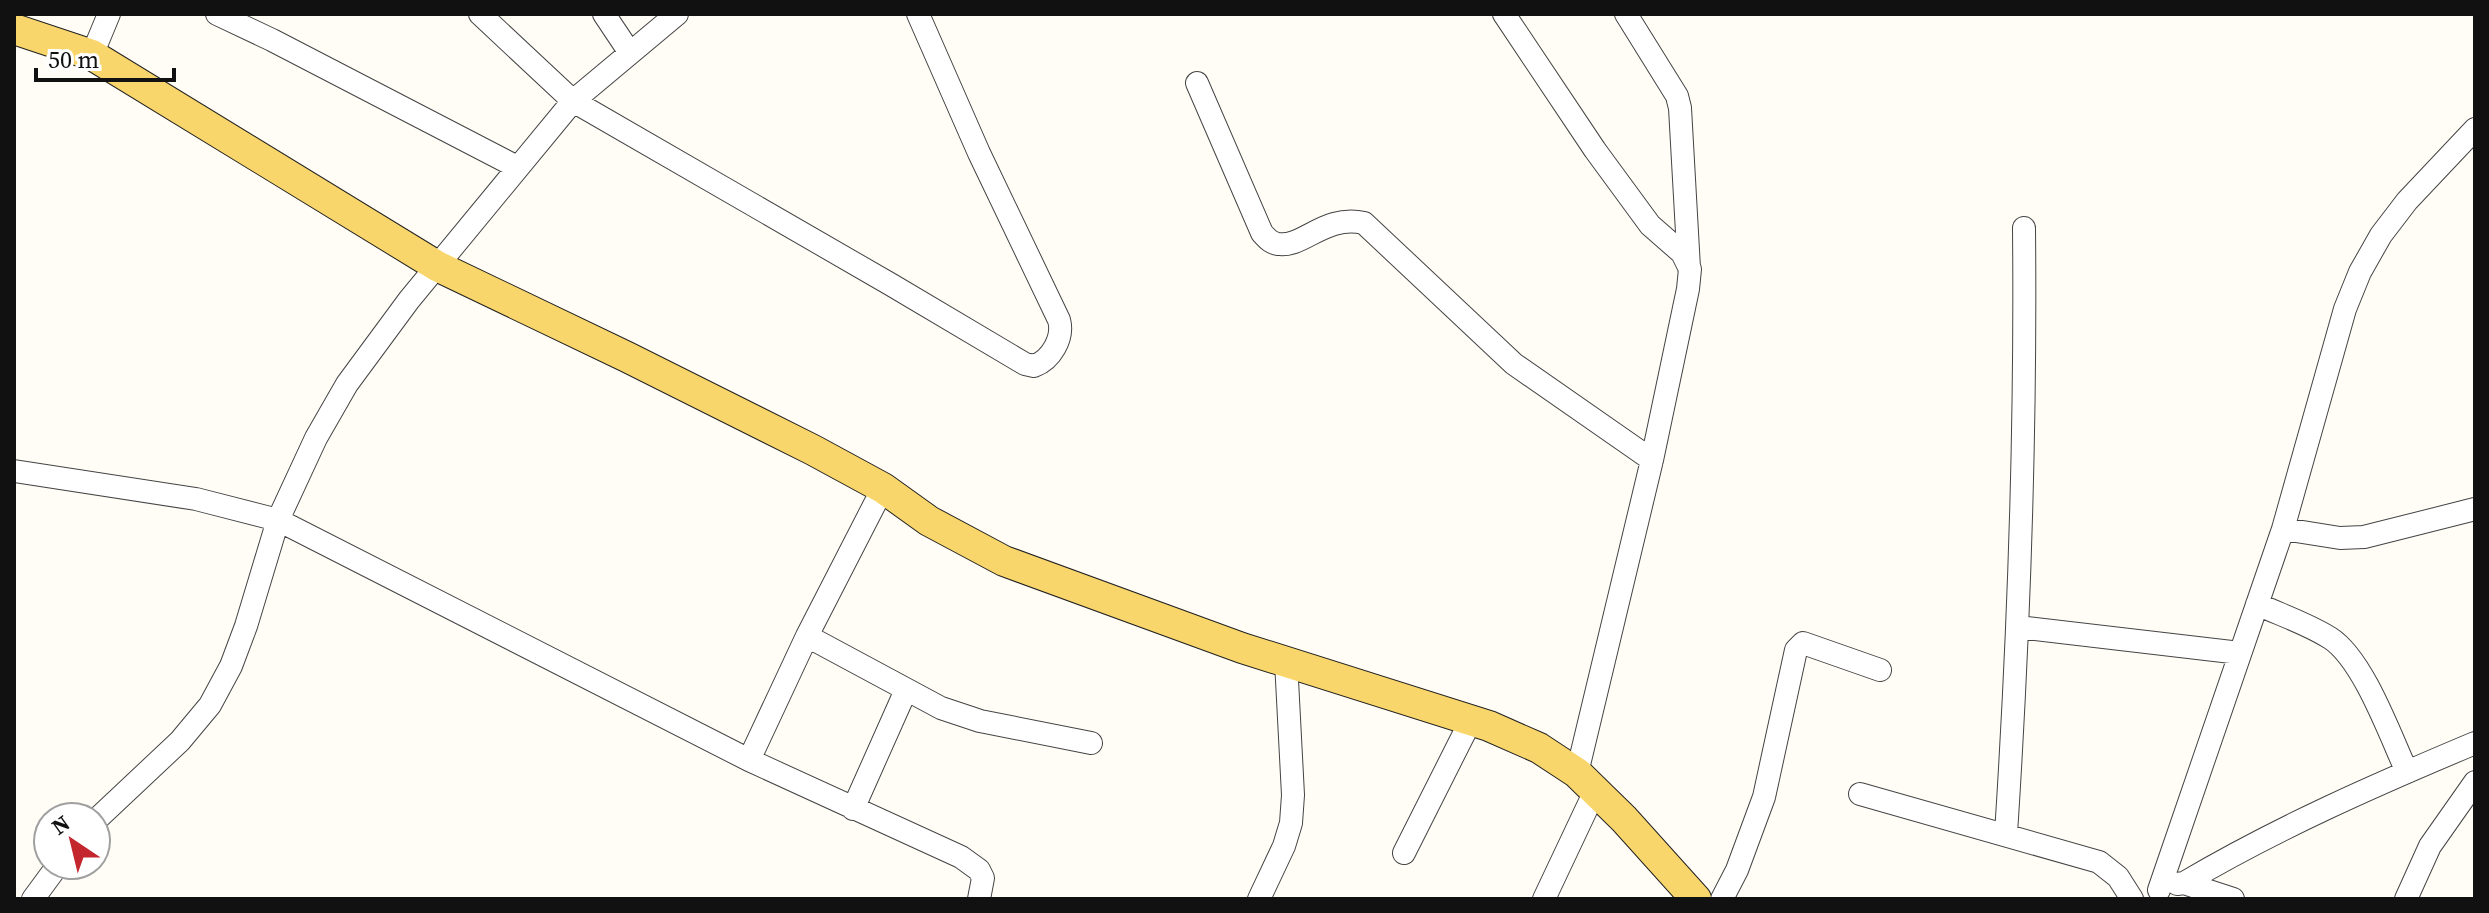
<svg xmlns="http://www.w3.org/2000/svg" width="2489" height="913" viewBox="0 0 2489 913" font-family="'Source Serif 4',serif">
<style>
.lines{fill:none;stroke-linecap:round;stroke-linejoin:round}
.minor-casing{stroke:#444;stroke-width:24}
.major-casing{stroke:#222;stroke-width:32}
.minor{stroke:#fff;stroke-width:22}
.major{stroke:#f9d66b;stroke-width:30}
</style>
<rect width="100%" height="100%" fill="#fffdf5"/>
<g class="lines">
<defs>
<path id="minor" d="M217,14L272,40L517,167
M480,14L573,101L890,284L1025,364L1034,366C1051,360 1064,338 1059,320L979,153L918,14
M604,14L630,53
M1504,14L1595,150L1650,225L1682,253L1690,269L1688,289L1652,460L1577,773
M1626,14L1677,96L1680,108L1689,268
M92,55L109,14
M1197,83L1262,233C1267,238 1270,243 1278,244C1303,248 1325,214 1364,223L1514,364L1652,460
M14,471L196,499L278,520L749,760L961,857L979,870L983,878L979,899
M2283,529L2340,538L2364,537L2475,509
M2257,604C2281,615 2308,624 2330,638C2363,659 2390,735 2407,772
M2018,627L2240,653
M807,636L941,708L980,721L1091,743
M749,760L807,636L883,488
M1860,794L2099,862L2118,877L2132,899
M853,809L906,690
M96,820L180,741L210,705L231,666L246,626L278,520L316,438L347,384L409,300L573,101L677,14
M2006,834C2019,632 2026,431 2024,228
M1404,853L1471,720
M2184,883C2277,828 2375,785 2475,743
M2177,884L2184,883L2233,899
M2159,890L2283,529L2345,309L2360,272L2381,235L2407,201L2475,129
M33,899L58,865
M1259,899L1284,846L1291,823L1293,795L1286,661
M1544,899L1595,791
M1722,899L1737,870L1764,797L1796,650L1803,643L1880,670
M2406,899L2430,846L2475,782"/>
<path id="major" d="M14,29L92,55L437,266L627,357L813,450L883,488L929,521L1004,561L1242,648L1489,726L1539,748L1577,773L1624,819L1696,899"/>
</defs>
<!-- minor casing -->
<use href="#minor" class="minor-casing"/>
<!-- major casing -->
<use href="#major" class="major-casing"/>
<!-- minor -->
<use href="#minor" class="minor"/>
<!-- major -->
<use href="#major" class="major"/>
</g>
<!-- border -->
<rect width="2489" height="913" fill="none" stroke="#111111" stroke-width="32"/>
<!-- north arrow -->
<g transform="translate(72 841) rotate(325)"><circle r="38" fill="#ffffff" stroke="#a0a0a0" stroke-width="2"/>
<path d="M0-6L14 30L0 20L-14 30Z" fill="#c4262e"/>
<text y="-12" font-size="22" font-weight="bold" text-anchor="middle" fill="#111111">N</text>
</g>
<!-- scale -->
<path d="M36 68v12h138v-12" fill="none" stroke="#111111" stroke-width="4"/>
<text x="48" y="68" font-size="24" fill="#111111" stroke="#ffffff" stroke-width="6" paint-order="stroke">50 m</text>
</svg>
